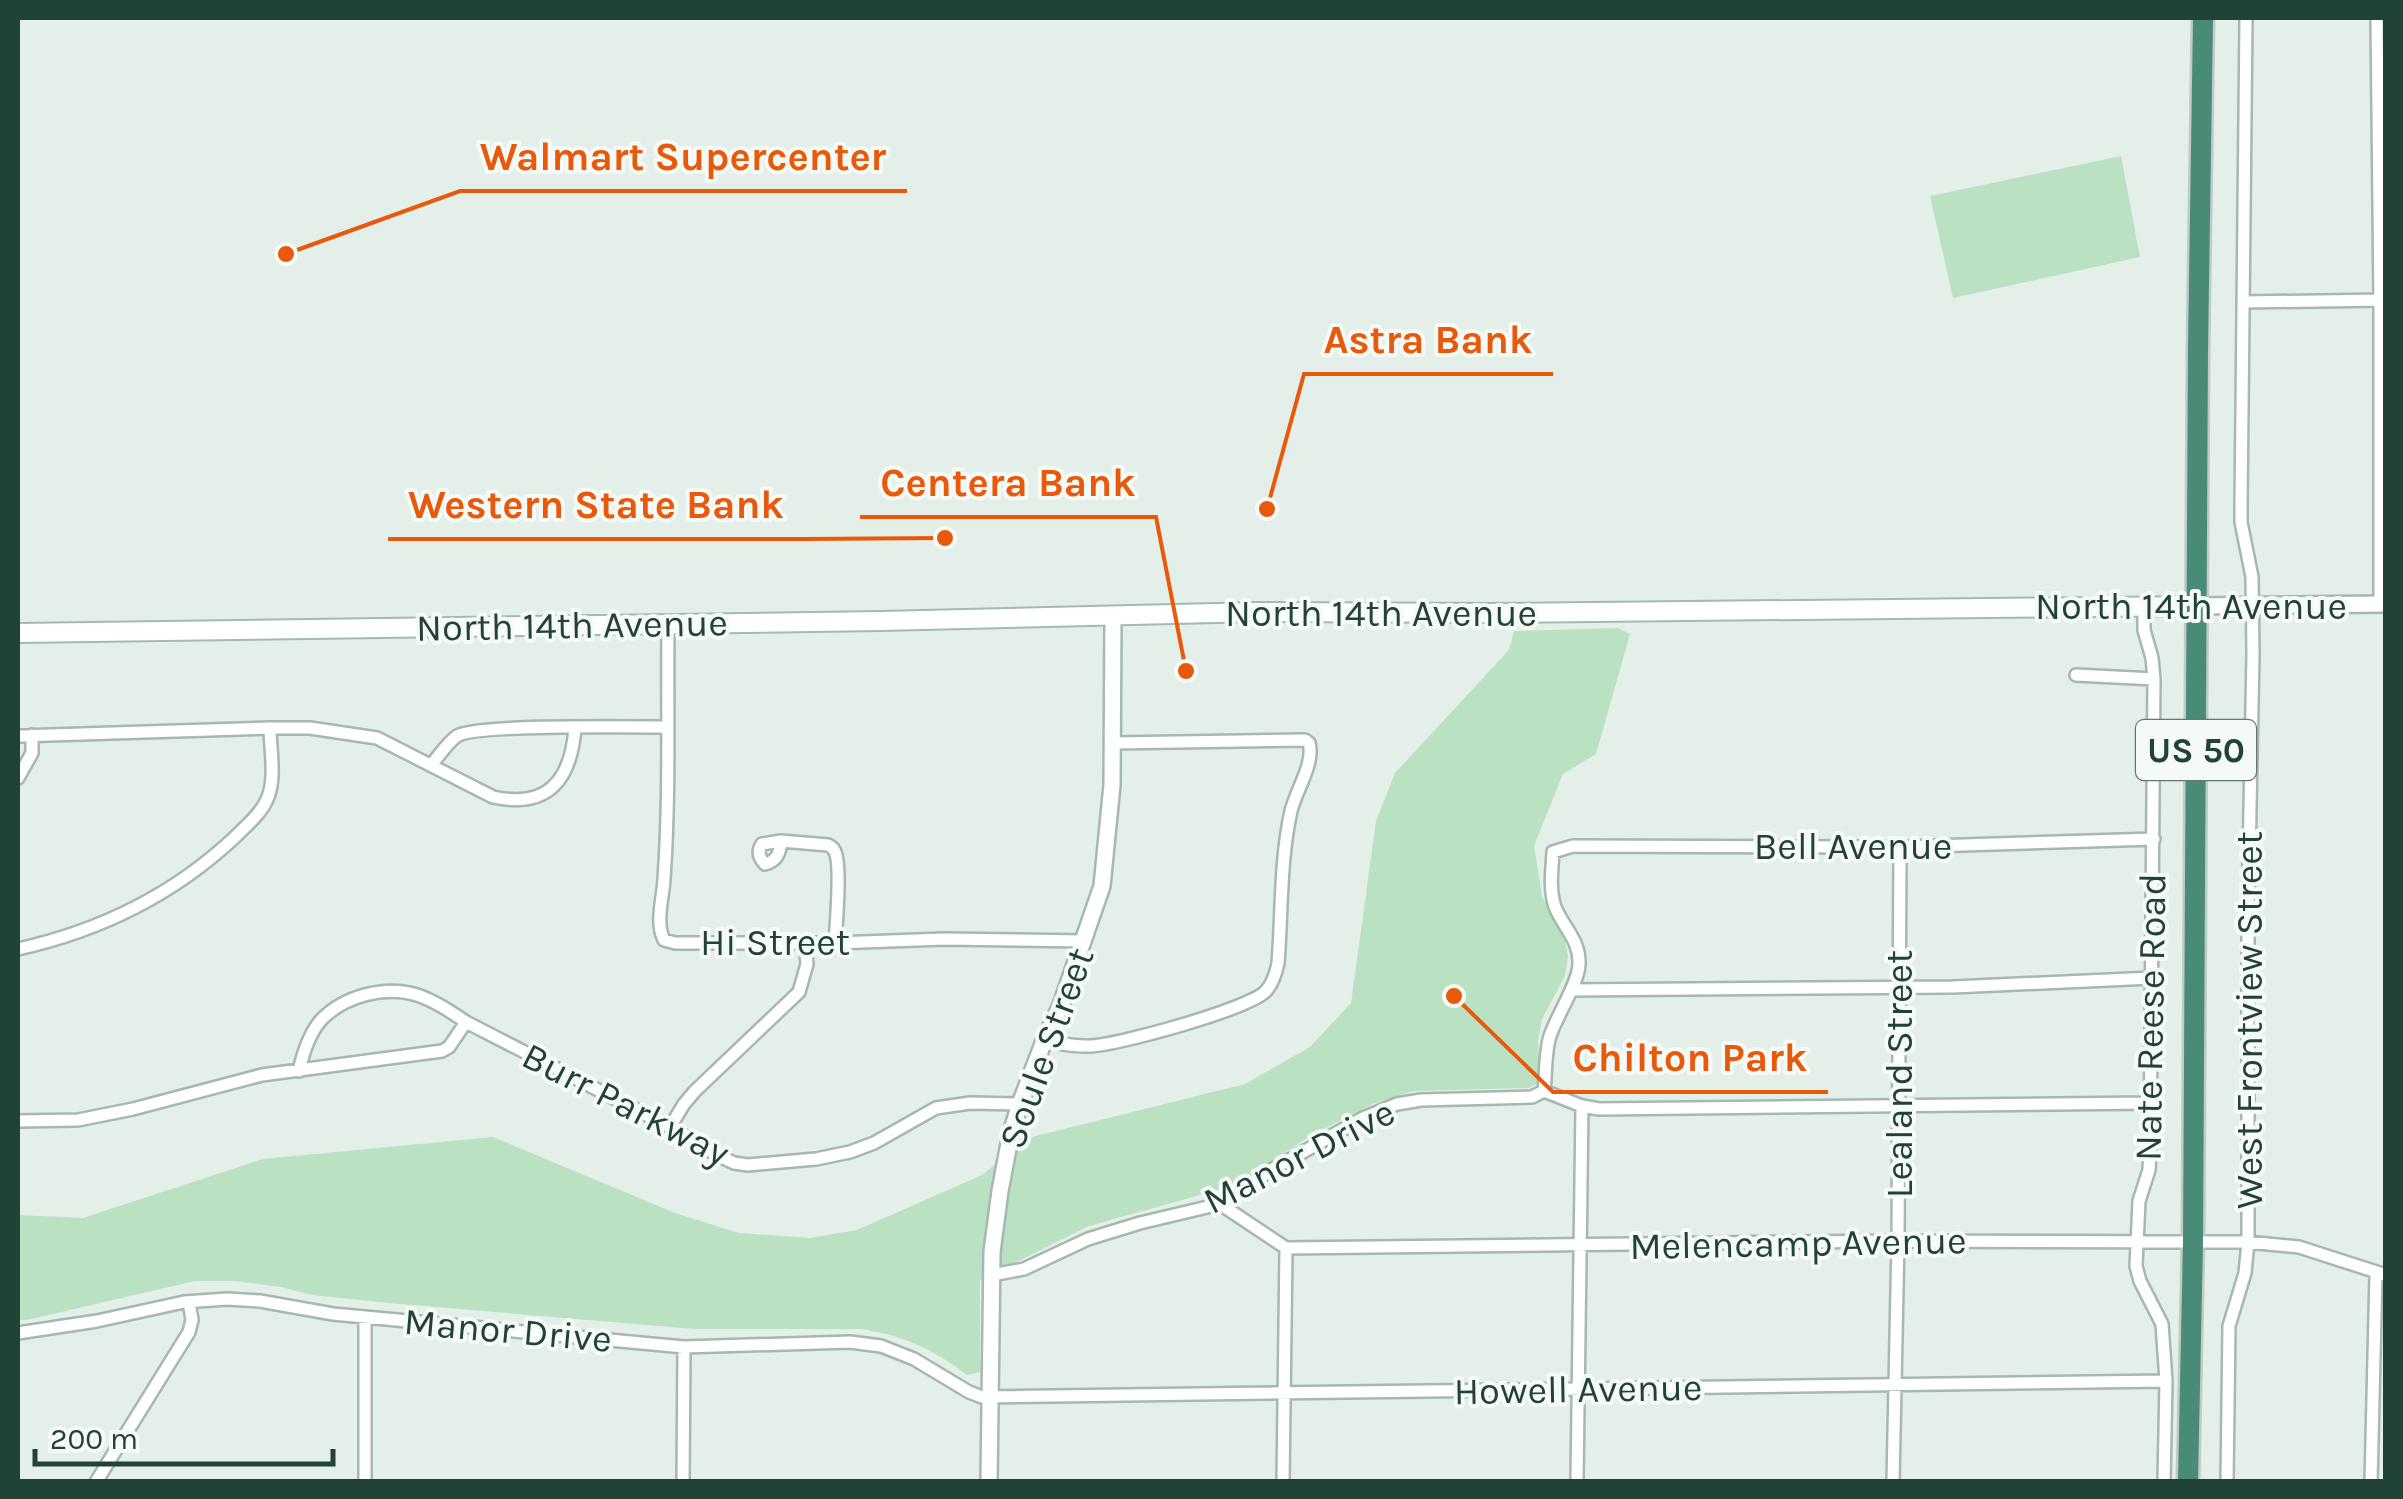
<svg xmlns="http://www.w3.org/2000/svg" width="2403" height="1499" viewBox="0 0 2403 1499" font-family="Karla,sans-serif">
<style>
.green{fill:#bbe1c3}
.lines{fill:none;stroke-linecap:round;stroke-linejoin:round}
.minor-casing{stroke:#a6b8b0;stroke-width:16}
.tertiary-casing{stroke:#a6b8b0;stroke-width:20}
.secondary-casing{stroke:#a1bbb0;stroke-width:22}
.trunk-casing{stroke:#c1cac7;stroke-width:25}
.minor{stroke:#fff;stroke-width:11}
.tertiary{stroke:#fff;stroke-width:15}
.secondary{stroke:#fff;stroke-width:18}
.trunk{stroke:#488c77;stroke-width:20}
.labels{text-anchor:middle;stroke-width:8;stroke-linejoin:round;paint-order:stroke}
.shield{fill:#f5faf7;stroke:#617971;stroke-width:2.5}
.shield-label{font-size:35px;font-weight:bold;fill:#214237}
.street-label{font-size:38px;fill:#214237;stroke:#f5faf7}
.leader{fill:none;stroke:#e8590c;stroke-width:4}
.callout-dot{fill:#e8590c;stroke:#f5faf7;stroke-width:4}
.callout-label{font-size:40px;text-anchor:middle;font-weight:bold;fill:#e8590c;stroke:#f5faf7;stroke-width:8;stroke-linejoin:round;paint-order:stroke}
</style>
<rect width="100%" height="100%" fill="#e4efe9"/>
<!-- green -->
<path class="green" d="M2121,156L2140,257L1953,298L1930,196Z
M1618,628L1630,634L1596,754L1563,774L1534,846L1542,896L1565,939L1568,957L1565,976L1542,1019L1538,1042L1540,1071L1538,1083L1529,1088L1414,1091L1375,1103L1312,1135L1232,1186L1089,1226L980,1280V1372L967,1375C933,1349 904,1336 862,1329H694L389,1303L312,1295L281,1287L234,1281H195L27,1320H18V1215L83,1218L263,1159L493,1137L675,1213L739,1233L810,1238L857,1230L982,1175L1028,1138L1245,1084L1310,1047L1351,1003L1376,821L1395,773L1509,650L1514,631Z"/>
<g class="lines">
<defs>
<path id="minor" d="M2377,18L2380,300V604
M2244,302L2384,300
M2144,607V630L2152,658L2154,679L2150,1150L2149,1170L2139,1201L2136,1266L2140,1281L2162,1324L2166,1381L2164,1482
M668,624C667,709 670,795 664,879C663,899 655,922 664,940L675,943H835L944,939L1084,941
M2076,675L2154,679
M18,736L270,728H310L377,738L493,797C548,809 571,780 575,728
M431,765C439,756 447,743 457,736C474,724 636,727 667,727
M18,778L32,753V735
M781,841L828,845C830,846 833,848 834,850C842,861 836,926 835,943
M781,841C780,853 777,861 765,864C759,858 757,852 762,844Z
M18,949C99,931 173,895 234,838C246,826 262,813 268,797C276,777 270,748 270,728
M1571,990L1953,987L2152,978
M1044,1041C1059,1043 1074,1047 1090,1046C1118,1045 1249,1009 1266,991C1273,983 1276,973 1278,963C1282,913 1280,860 1291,811C1296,790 1315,763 1309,743L1305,740L1113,743
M299,1071C303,1053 309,1034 321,1020C344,996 385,985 417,995C435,1001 451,1012 466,1022L670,1127L715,1154L734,1163L748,1165L816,1159L850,1152L874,1143L936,1108L970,1103L1020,1104
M1544,1091L1582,1106L1599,1109L2149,1103
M18,1121L78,1120L133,1109L262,1075L442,1051L449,1047L466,1022
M670,1127L684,1104L695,1091L799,992L807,964L805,943
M1220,1204L1286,1248L1898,1241L2248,1242L2299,1247L2386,1275
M992,1275L1024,1269L1088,1239L1140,1223L1220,1204L1273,1169L1363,1118L1397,1104L1421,1100L1532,1097L1544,1091C1546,1074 1545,1051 1550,1036C1557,1015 1579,982 1579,964C1580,940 1563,927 1555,907C1549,889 1552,870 1553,852L1573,846L1900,847L2154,839
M18,1333L97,1321L184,1302L227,1299L260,1301L333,1314L684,1347L850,1342L881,1346L914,1359L969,1392L982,1397L2166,1381
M96,1482L189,1332L192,1320L189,1302
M365,1482V1317
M683,1482L684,1347
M1283,1482L1286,1248
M1577,1482L1582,1106
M1893,1482L1898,1241L1900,847
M2227,1482L2229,1326L2245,1273L2248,1242V911L2253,654L2252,577L2241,522V507L2246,18
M2371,1482L2376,1273"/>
<path id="tertiary" d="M2197,606L2386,604
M989,1482L992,1252L1000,1191L1011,1133L1020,1104L1044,1041L1061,1005L1102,886L1112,785L1113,616"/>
<path id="secondary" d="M18,633L881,621L1258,612L1488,613L2197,606"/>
<path id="trunk" d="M2188,1482L2193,1241L2198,349L2203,18"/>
</defs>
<!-- minor casing -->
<use href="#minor" class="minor-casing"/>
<!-- tertiary casing -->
<use href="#tertiary" class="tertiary-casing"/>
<!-- secondary casing -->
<use href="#secondary" class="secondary-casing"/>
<!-- trunk casing -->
<use href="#trunk" class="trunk-casing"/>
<!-- minor -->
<use href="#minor" class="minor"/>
<!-- tertiary -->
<use href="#tertiary" class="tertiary"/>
<!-- secondary -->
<use href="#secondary" class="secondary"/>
<!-- trunk -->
<use href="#trunk" class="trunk"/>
</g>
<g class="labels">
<!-- shield labels -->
<rect class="shield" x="2136" y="720" width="120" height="60" rx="8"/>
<g class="shield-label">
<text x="2196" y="762">US 50</text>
</g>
<!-- street labels -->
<g class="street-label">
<text x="2191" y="619">North 14th Avenue</text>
<text x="1381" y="626">North 14th Avenue</text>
<text transform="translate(572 625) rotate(-1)" y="13">North 14th Avenue</text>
<text x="1853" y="859">Bell Avenue</text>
<text x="775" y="955">Hi Street</text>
<text transform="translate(2150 1017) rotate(-89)" y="13">Nate Reese Road</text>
<text transform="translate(2249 1020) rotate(-90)" y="13">West Frontview Street</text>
<text transform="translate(1046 1048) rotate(-70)" y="13">Soule Street</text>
<text transform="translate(1899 1074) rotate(-90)" y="13">Lealand Street</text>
<text transform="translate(626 1104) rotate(27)" y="13">Burr Parkway</text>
<text transform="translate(1299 1156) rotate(-27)" y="13">Manor Drive</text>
<text transform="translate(1798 1243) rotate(-1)" y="13">Melencamp Avenue</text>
<text transform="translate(508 1330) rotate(5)" y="13">Manor Drive</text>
<text transform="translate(1578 1389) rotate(-1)" y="13">Howell Avenue</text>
</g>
</g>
<!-- callouts -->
<path class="leader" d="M286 254L460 191H907M1267 509L1304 374H1553M1186 671L1156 517H860M945 538L804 539H388M1454 996L1553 1092H1828"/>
<g class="callout-dot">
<circle cx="286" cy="254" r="10"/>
<circle cx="1267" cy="509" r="10"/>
<circle cx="1186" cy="671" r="10"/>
<circle cx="945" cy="538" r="10"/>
<circle cx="1454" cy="996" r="10"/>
</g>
<g class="callout-label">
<text x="683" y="170">Walmart Supercenter</text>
<text x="1428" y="353">Astra Bank</text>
<text x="1008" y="496">Centera Bank</text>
<text x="596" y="518">Western State Bank</text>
<text x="1690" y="1071">Chilton Park</text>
</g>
<!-- border -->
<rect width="2403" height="1499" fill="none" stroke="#214237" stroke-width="40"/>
<!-- scale -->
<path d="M35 1449v15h298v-15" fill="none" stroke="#214237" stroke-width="5"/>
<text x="50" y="1449" font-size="30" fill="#214237" stroke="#f5faf7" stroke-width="8" paint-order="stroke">200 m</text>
</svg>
